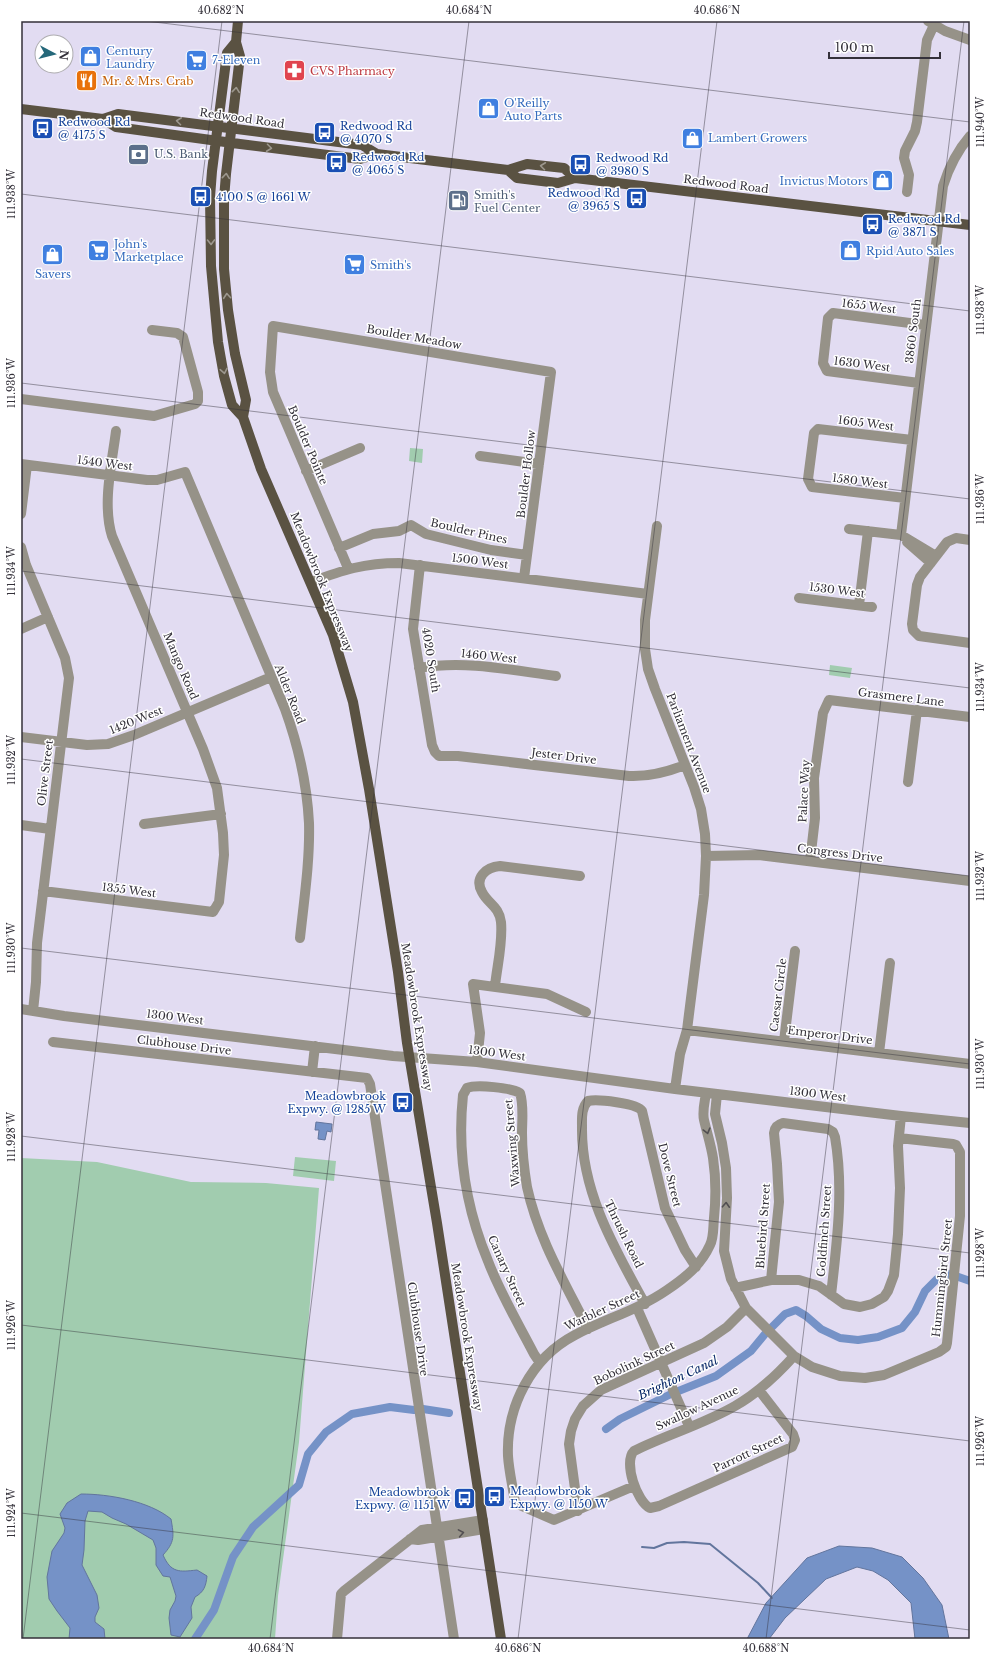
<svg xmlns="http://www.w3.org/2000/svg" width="991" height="1660" viewBox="0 0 991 1660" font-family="'Libre Baskerville',serif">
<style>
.green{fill:#a1ccaf}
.water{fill:#7592c7;stroke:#62759d}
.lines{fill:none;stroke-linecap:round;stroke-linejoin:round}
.stream{stroke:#62759d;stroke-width:2}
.canal{stroke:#7592c7;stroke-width:8}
.minor{stroke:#969288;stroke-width:10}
.major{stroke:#5a5242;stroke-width:10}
.oneway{stroke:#9c978e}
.oneway2{stroke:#514e51}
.ticks{fill:none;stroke:#34313a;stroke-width:1;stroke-opacity:0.45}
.labels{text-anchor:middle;stroke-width:3;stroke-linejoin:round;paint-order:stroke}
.shop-label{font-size:11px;fill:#366cbe;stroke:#fff;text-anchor:start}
.health-label{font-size:11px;fill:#be3a42;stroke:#fff;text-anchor:start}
.food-label{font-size:11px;fill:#c56008;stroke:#fff;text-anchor:start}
.street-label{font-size:11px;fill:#34313a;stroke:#fff}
.transit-label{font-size:11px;fill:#164399;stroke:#fff;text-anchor:start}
.service-label{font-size:11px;fill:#4e5e75;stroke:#fff;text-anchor:start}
.water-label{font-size:12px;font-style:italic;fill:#082867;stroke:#fff}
.neatline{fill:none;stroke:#34313a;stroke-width:1.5}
.ticks-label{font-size:10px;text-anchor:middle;fill:#34313a}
</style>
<rect width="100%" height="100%" fill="#e2dcf2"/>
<!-- green -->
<path class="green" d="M410,448L423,449L422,463L409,461Z
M830,665L852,668L850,678L829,675Z
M295,1157L336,1161L334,1181L293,1176Z
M21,1158L97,1162L191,1182L266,1183L319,1188L299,1442L278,1596L275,1639H21Z"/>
<!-- water -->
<path class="water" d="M316,1122L332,1124L331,1132L327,1131L325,1140L318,1139L319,1130H315Z
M81,1494C109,1494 149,1501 171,1519C174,1536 175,1542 163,1555C171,1573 179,1572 197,1570L207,1576C206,1586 204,1592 195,1597L191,1607L192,1618L180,1637L171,1635L169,1618L170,1610L175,1601L176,1596L170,1577L163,1576L156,1565V1548L153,1540L126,1524L112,1518L102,1512L88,1511L85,1521L84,1550L82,1565L97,1595L99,1608L95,1617V1622L104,1629L105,1639H69L70,1628L57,1611L49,1599L47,1577L52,1551L64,1533L65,1528L60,1514L67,1503Z
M839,1546L872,1548L902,1557L923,1578L942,1605L949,1639H915L911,1603L888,1580L873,1571L857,1567L826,1579L785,1618L769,1639H747L766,1603L807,1558Z"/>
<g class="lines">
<!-- stream -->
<path class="stream" d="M642,1547L654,1548L667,1543L684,1542L710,1544L758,1583L772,1598"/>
<!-- canal -->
<path class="canal" d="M606,1429L620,1419L671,1394L716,1376L751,1351L765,1334L785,1314L796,1310L806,1316L821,1329L840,1338L858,1340L878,1337L902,1328L915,1312L925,1291L937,1279L950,1274L970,1281
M195,1639L214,1610L233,1557L253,1527L299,1485L308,1454L326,1432L352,1414L390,1407L414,1410L423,1409L449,1413"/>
<!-- minor -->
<path class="minor" d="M928,21L945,31L970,40
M907,192L909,175L904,158L905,151L915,131L917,122L927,40L934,25
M919,383L827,371L823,363L828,318L833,313L925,325
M21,399L154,416L195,404L198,401V392L183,337L177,333L152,330
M480,456L539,464
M21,464L147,480H157L185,472L285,709C298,745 307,784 309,823C310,861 304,900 300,938
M306,471L360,448
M905,498L812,487L808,479L814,433L818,429L912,440
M21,514L27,465
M657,526L645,620V649L648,669L655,689L694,787L701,809L705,834L706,856L704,895L687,1030L680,1054L675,1089
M849,529L901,535L936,556
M901,535L943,186C949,167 957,151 970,136
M970,540L956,538L947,542L920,577L917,585L912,624L913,630L919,636L970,643
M907,542L931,563
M21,547L26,565L65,658L69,678L37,943L36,982L33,1011
M339,548L373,534L399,531L411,525L426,534L491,550L527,555
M420,565L413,629L432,745L435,752L439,756H458L629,776C649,777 667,772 685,765
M348,568L273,392L270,372L273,326L551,372L524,578
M311,582C343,570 364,563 399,563L648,594
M799,598L872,607
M859,605L868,531
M21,629L48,617
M419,668C465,660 511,670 556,676
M21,737L87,745L108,744L134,735L271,677
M908,782L917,710
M144,824L221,814
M21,825L50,829
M706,856L759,855L970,881
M810,861L815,818L814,778L823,713L829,700L970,717
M43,891L213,912L219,902L224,855L223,833L217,788L203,749L112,536C102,504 112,463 116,431
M495,986C497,966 503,943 501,922C499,906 488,904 482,892C474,878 486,867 500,866L580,876
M21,1009L64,1016L393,1056L477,1062L675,1089L901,1116L970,1123
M687,1030L970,1064
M784,1041L795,951
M53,1042L367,1078L370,1084L454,1639
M879,1053L890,963
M477,1062L480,1033L473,984L547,994L586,1012
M312,1072L315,1046
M717,1094L715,1114L722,1143L726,1168L727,1198L724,1251L731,1279L746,1308L794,1356L812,1367L840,1376L865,1378L884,1375L939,1352L946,1347L947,1343L960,1216V1152L956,1145L953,1144L899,1138
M771,1280L779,1202L777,1164L774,1133C775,1127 777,1125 783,1123L828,1129L833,1132L835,1137C844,1189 837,1242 831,1295
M735,1288L771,1280H799L819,1286L844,1304L860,1307L872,1304L884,1297L888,1291L894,1275L898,1234L900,1188L898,1146L901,1116
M645,1304C615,1249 581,1192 582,1127C582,1118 581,1108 588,1101C597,1099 637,1103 642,1111L665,1208L685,1250L696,1267
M637,1308L689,1426
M540,1363L534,1354C518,1323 500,1293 488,1261C466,1208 457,1152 463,1095L467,1088C477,1084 511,1088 520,1093C524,1105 522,1120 522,1133C522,1151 524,1169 527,1187C538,1238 565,1283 588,1329
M759,1390L793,1434L795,1440L792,1447L659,1506L650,1508C637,1502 623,1462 634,1451C666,1435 704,1424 735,1406C758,1393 776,1376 794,1356
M634,1486L554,1520L515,1503C513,1487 509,1472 508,1456C506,1407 531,1358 575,1335C605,1319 638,1310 667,1290C685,1278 701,1265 710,1245C714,1237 713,1227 714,1218C716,1198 716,1178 713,1158C711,1145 707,1133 704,1120C702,1111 705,1101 706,1093
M578,1511L569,1444L571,1431L575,1419L583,1406L601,1390L704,1343L727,1327L746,1308
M410,1539L418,1540L484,1529
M337,1639L341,1594L344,1591L422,1530L483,1520"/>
<!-- major -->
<path class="major" d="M238,21L236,42L240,56L226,174L224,199V269L228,310L235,354L246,400L243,417
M236,42L227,53L212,171L210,197L211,266L218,342L224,376L232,405L243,417L261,469L333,635L353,702L369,789L398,972L407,1043L437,1223L501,1639
M21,109L103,119L116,127L240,144L360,159L377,154
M103,119L118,114L362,145L377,154L508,170L527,164L564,168L575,178
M508,170L517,178L558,183L575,178L970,225"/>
</g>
<!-- one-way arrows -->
<defs><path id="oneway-chevron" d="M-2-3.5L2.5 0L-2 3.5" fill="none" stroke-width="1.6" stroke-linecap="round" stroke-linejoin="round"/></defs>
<g class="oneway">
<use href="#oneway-chevron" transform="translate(236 90) rotate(-84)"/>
<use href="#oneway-chevron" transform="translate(179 121) rotate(-173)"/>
<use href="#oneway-chevron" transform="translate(269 148) rotate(7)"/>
<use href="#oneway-chevron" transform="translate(543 166) rotate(-173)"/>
<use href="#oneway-chevron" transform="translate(226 176) rotate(-84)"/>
<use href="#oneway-chevron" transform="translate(211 242) rotate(89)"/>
<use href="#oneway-chevron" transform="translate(227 296) rotate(-95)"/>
<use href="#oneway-chevron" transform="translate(224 371) rotate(79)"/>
</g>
<g class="oneway2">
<use href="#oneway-chevron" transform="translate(707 1131) rotate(75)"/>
<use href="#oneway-chevron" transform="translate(726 1205) rotate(-87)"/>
<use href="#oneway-chevron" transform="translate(461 1533) rotate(-10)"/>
</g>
<!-- ticks -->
<path class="ticks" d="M146,21L970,122M21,194L970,311M21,383L970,499M21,571L970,688M21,759L970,876M21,948L970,1064M21,1136L970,1253M21,1325L970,1441M21,1513L970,1630M23,1639L222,21M270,1639L469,21M518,1639L717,21M766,1639L964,21"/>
<!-- icons -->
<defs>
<symbol id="shop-square" viewBox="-11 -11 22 22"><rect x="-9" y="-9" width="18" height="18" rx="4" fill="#3f7fe0" stroke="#fff"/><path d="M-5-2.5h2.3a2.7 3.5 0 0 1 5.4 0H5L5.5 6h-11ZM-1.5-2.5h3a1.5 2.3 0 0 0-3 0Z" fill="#fff"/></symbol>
<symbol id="supermarket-square" viewBox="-11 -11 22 22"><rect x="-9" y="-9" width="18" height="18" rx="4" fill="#3f7fe0" stroke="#fff"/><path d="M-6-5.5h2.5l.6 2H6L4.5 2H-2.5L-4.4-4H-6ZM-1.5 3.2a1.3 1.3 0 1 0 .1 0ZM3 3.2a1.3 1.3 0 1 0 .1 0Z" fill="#fff"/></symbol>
<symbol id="pharmacy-square" viewBox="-11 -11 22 22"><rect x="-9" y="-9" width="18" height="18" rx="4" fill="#e0444e" stroke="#fff"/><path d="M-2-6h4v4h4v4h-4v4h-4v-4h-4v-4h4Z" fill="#fff"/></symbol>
<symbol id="restaurant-square" viewBox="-11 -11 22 22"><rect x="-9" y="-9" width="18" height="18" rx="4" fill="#e8710a" stroke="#fff"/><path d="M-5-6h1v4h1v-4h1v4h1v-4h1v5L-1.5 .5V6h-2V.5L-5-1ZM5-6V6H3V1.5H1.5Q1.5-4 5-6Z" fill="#fff"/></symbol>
<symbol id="bus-square" viewBox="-11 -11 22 22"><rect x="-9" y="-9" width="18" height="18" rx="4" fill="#1a4fb4" stroke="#fff"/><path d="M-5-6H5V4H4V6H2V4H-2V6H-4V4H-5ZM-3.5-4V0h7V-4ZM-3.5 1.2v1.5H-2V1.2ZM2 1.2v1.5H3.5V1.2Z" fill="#fff"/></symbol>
<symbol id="bank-square" viewBox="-11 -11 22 22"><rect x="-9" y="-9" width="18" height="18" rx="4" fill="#5c6f8a" stroke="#fff"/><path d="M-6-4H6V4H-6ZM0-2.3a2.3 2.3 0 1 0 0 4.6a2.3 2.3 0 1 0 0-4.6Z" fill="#fff"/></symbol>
<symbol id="fuel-square" viewBox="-11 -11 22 22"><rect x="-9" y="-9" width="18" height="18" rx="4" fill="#5c6f8a" stroke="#fff"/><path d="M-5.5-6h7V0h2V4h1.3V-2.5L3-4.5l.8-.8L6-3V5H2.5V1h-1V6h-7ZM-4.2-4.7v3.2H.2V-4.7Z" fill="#fff"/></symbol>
</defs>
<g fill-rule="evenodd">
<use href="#shop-square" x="78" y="44" width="25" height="25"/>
<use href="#supermarket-square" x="184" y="48" width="25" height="25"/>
<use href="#pharmacy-square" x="282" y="58" width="25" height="25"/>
<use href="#restaurant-square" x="74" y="68" width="25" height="25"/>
<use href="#shop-square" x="476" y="96" width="25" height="25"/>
<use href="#bus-square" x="30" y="116" width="25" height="25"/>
<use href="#bus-square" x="312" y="120" width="25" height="25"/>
<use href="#shop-square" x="680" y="126" width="25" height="25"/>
<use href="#bank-square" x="126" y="142" width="25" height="25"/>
<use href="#bus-square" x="324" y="150" width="25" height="25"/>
<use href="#bus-square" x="568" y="152" width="25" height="25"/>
<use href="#shop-square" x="870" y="168" width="25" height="25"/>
<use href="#bus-square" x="188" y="184" width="25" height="25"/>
<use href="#bus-square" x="624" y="186" width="25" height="25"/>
<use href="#fuel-square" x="446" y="188" width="25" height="25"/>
<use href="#bus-square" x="860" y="212" width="25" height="25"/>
<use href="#supermarket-square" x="86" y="238" width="25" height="25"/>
<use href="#shop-square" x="838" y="238" width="25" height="25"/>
<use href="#shop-square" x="40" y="242" width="25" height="25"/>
<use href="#supermarket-square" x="342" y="252" width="25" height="25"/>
<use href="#bus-square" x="390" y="1090" width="25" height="25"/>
<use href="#bus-square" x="482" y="1484" width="25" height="25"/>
<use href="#bus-square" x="452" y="1486" width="25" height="25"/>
</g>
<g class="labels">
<!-- shop labels -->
<g class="shop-label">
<text x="106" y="55">Century<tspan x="106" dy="13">Laundry</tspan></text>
<text x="212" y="64">7-Eleven</text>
<text x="504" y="107">O'Reilly<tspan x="504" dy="13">Auto Parts</tspan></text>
<text x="708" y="142">Lambert Growers</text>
<text x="868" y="185" text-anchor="end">Invictus Motors</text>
<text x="114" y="248">John's<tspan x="114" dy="13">Marketplace</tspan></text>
<text x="866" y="255">Rpid Auto Sales</text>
<text x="370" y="269">Smith's</text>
<text x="53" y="278" text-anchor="middle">Savers</text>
</g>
<!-- health labels -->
<g class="health-label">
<text x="310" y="75">CVS Pharmacy</text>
</g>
<!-- food labels -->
<g class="food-label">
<text x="102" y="85">Mr. &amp; Mrs. Crab</text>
</g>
<!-- street labels -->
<g class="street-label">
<text transform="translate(242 118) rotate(8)" y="4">Redwood Road</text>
<text transform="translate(726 184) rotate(7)" y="4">Redwood Road</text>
<text transform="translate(869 306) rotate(7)" y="4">1655 West</text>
<text transform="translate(913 331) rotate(-83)" y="4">3860 South</text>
<text transform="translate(414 337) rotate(10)" y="4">Boulder Meadow</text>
<text transform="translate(862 364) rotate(7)" y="4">1630 West</text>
<text transform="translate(866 423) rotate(7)" y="4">1605 West</text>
<text transform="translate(308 445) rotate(67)" y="4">Boulder Pointe</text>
<text transform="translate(105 463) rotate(7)" y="4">1540 West</text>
<text transform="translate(526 474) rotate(-83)" y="4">Boulder Hollow</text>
<text transform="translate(860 481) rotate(7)" y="4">1580 West</text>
<text transform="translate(469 531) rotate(13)" y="4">Boulder Pines</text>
<text transform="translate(480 561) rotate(7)" y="4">1500 West</text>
<text transform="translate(322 582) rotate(68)" y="4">Meadowbrook Expressway</text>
<text transform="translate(837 590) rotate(7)" y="4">1530 West</text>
<text transform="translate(489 656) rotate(6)" y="4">1460 West</text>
<text transform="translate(431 660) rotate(81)" y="4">4020 South</text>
<text transform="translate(181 666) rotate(67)" y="4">Mango Road</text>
<text transform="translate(290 694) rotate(68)" y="4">Alder Road</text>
<text transform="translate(901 697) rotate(7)" y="4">Grasmere Lane</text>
<text transform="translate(136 720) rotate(-22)" y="4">1420 West</text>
<text transform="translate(689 743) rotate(69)" y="4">Parliament Avenue</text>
<text transform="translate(564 756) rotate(7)" y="4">Jester Drive</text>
<text transform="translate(45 773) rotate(-83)" y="4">Olive Street</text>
<text transform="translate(804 791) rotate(-87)" y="4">Palace Way</text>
<text transform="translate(840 853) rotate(7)" y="4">Congress Drive</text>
<text transform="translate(129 890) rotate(7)" y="4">1355 West</text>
<text transform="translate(778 995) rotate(-83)" y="4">Caesar Circle</text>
<text transform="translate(175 1017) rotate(7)" y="4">1300 West</text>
<text transform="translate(417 1017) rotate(81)" y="4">Meadowbrook Expressway</text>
<text transform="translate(830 1035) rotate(7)" y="4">Emperor Drive</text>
<text transform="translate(184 1045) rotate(7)" y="4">Clubhouse Drive</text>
<text transform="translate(497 1053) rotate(7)" y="4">1300 West</text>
<text transform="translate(818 1094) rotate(7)" y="4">1300 West</text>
<text transform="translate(512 1143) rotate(-95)" y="4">Waxwing Street</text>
<text transform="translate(670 1175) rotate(76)" y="4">Dove Street</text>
<text transform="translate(763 1226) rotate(-86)" y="4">Bluebird Street</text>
<text transform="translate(824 1231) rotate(-86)" y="4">Goldfinch Street</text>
<text transform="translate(624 1234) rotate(64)" y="4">Thrush Road</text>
<text transform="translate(507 1271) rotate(66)" y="4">Canary Street</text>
<text transform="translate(942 1278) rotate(-84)" y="4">Hummingbird Street</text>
<text transform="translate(602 1310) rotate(-25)" y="4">Warbler Street</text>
<text transform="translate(418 1329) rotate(82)" y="4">Clubhouse Drive</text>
<text transform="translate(467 1337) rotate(81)" y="4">Meadowbrook Expressway</text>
<text transform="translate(634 1363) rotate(-25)" y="4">Bobolink Street</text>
<text transform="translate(697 1408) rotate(-25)" y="4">Swallow Avenue</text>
<text transform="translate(748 1453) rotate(-25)" y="4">Parrott Street</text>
</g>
<!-- transit labels -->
<g class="transit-label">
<text x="58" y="126">Redwood Rd<tspan x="58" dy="13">@ 4175 S</tspan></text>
<text x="340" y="130">Redwood Rd<tspan x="340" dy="13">@ 4070 S</tspan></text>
<text x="352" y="161">Redwood Rd<tspan x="352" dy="13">@ 4065 S</tspan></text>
<text x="596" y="162">Redwood Rd<tspan x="596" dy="13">@ 3980 S</tspan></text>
<text x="620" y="197" text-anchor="end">Redwood Rd<tspan x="620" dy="13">@ 3965 S</tspan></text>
<text x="216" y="201">4100 S @ 1661 W</text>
<text x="888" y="223">Redwood Rd<tspan x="888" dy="13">@ 3871 S</tspan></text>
<text x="386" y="1100" text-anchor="end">Meadowbrook<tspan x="386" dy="13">Expwy. @ 1285 W</tspan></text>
<text x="510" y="1495">Meadowbrook<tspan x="510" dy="13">Expwy. @ 1150 W</tspan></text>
<text x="450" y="1496" text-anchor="end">Meadowbrook<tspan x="450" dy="13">Expwy. @ 1151 W</tspan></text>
</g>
<!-- service labels -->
<g class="service-label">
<text x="154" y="158">U.S. Bank</text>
<text x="474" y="199">Smith's<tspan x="474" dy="13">Fuel Center</tspan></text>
</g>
<!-- water labels -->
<g class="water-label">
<text transform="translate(678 1378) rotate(-25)" y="4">Brighton Canal</text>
</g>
</g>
<!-- border -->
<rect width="991" height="1660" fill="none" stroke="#ffffff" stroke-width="44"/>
<!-- north arrow -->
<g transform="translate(54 54) rotate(97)"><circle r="19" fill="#ffffff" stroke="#aeadb0"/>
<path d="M0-3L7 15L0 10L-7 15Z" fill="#25687a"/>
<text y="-6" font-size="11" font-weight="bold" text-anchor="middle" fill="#34313a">N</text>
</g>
<!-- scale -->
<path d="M829 52v6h111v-6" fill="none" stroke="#34313a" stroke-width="2"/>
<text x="835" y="52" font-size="12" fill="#34313a" stroke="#ffffff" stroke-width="3" paint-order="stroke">100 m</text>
<rect x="22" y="22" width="947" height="1616" class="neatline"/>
<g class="ticks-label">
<text x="221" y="14">40.682°N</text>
<text x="469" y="14">40.684°N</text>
<text x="717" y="14">40.686°N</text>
<text transform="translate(980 122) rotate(-90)" y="4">111.940°W</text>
<text transform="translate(11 194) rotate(-90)" y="4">111.938°W</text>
<text transform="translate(980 310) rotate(-90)" y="4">111.938°W</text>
<text transform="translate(11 383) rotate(-90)" y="4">111.936°W</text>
<text transform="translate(980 499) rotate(-90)" y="4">111.936°W</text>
<text transform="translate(11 571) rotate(-90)" y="4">111.934°W</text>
<text transform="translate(980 687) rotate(-90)" y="4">111.934°W</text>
<text transform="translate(11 760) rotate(-90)" y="4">111.932°W</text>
<text transform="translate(980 876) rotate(-90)" y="4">111.932°W</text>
<text transform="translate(11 948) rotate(-90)" y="4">111.930°W</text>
<text transform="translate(980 1064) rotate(-90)" y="4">111.930°W</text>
<text transform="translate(11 1137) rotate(-90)" y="4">111.928°W</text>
<text transform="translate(980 1253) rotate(-90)" y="4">111.928°W</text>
<text transform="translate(11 1325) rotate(-90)" y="4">111.926°W</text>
<text transform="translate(980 1441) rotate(-90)" y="4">111.926°W</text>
<text transform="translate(11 1513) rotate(-90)" y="4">111.924°W</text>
<text x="271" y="1652">40.684°N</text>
<text x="518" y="1652">40.686°N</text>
<text x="766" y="1652">40.688°N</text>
</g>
</svg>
